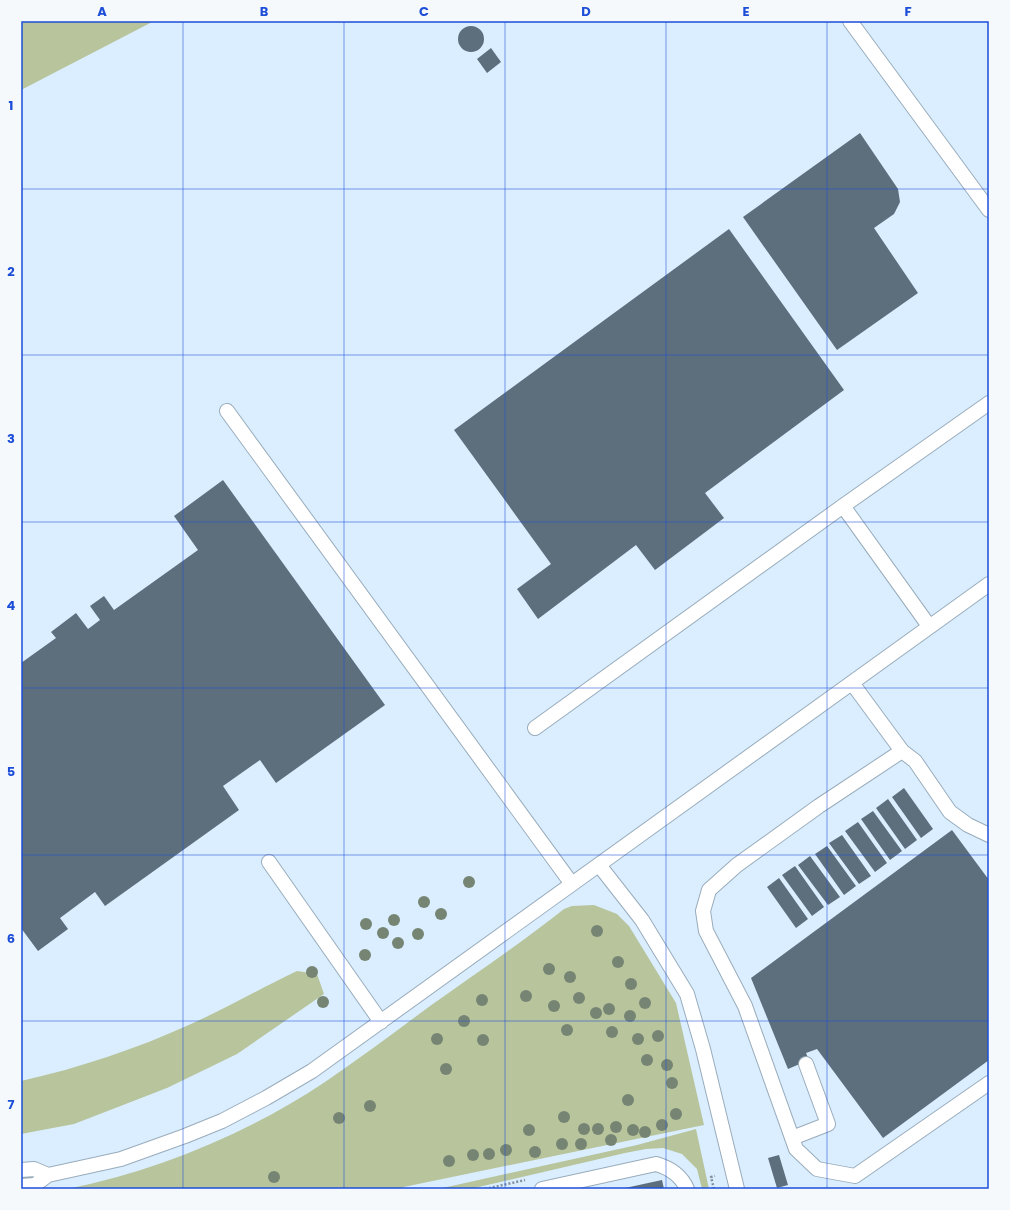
<svg xmlns="http://www.w3.org/2000/svg" width="1010" height="1210" viewBox="0 0 1010 1210" font-family="Poppins,sans-serif">
<style>
.green{fill:#b8c49b}
.building{fill:#5d6f7d}
.lines{fill:none;stroke-linecap:round;stroke-linejoin:round}
.service-casing{stroke:#99acbb;stroke-width:16}
.path{stroke:#818f9b;stroke-width:2.5;stroke-dasharray:2 2;stroke-linecap:butt}
.service{stroke:#fff;stroke-width:14}
.tree{fill:#768573}
.grid{fill:none;stroke:#1d4ed8;stroke-width:1;stroke-opacity:0.55}
.neatline{fill:none;stroke:#1d4ed8;stroke-width:1.5}
.grid-label{font-size:13px;text-anchor:middle;font-weight:bold;fill:#1d4ed8}
</style>
<rect width="100%" height="100%" fill="#daeeff"/>
<!-- green -->
<path class="green" d="M21,21H154L21,90Z
M594,905L617,914L629,926L676,1003L704,1125L394,1189H67C157,1171 247,1134 325,1082C360,1058 395,1032 430,1006C475,974 521,943 564,909L572,906Z
M297,971L317,974L324,994L237,1054L167,1088L74,1124L21,1134V1081C79,1068 136,1049 191,1024C227,1008 261,988 297,971Z
M696,1129L709,1189H702L697,1169L682,1154L663,1148L646,1149L625,1153L470,1189H438L637,1145Z"/>
<!-- building -->
<path class="building" d="M458 39a13 13 0 1 1 26 0a13 13 0 1 1-26 0Z
M491,48L501,62L487,73L477,59Z
M860,133L898,189L900,202L894,214L874,228L918,293L837,350L743,217Z
M729,229L844,390L705,493L724,518L655,570L636,545L538,619L517,589L551,564L454,430Z
M223,480L385,705L276,783L260,760L223,786L239,810L105,906L95,892L60,918L68,929L38,951L21,928V663L56,638L51,632L76,613L88,629L100,620L90,606L104,596L114,610L198,550L174,516Z
M904,788L933,829L921,838L892,797Z
M888,799L917,840L905,849L876,808Z
M873,811L902,851L890,860L861,819Z
M858,822L887,863L875,872L845,831Z
M952,830L989,880V1060L883,1138L817,1049L806,1053L809,1060L788,1069L751,978Z
M842,835L871,876L859,884L829,843Z
M827,846L856,886L844,895L815,854Z
M810,856L840,897L828,905L798,865Z
M795,866L824,907L812,916L782,875Z
M779,878L808,919L796,928L767,887Z
M779,1155L788,1185L777,1188L768,1158Z
M662,1180L664,1189H625V1188Z"/>
<g class="lines">
<defs>
<path id="service" d="M850,21L989,210
M227,411L572,884
M843,506L929,626
M852,683L902,751L915,761L950,812L968,825L989,835
M535,728L843,506L989,403
M902,751L819,806L737,865L709,890L703,911L706,931L745,1006L796,1149L817,1169L855,1176L989,1083
M269,862L381,1022
M599,865L642,920L687,994L703,1049L737,1189
M792,1138L828,1124L806,1064
M21,1170L34,1169L48,1175
M21,1186L35,1185L48,1175L121,1159L185,1136L222,1121L266,1098L312,1071L989,584
M542,1189L656,1164C670,1168 681,1175 687,1189"/>
</defs>
<!-- service casing -->
<use href="#service" class="service-casing"/>
<!-- path -->
<path class="path" d="M485,1189L525,1180
M714,1189L711,1177L715,1176"/>
<!-- service -->
<use href="#service" class="service"/>
</g>
<!-- trees -->
<g class="tree">
<circle cx="469" cy="882" r="6"/>
<circle cx="424" cy="902" r="6"/>
<circle cx="441" cy="914" r="6"/>
<circle cx="394" cy="920" r="6"/>
<circle cx="366" cy="924" r="6"/>
<circle cx="597" cy="931" r="6"/>
<circle cx="383" cy="933" r="6"/>
<circle cx="418" cy="934" r="6"/>
<circle cx="398" cy="943" r="6"/>
<circle cx="365" cy="955" r="6"/>
<circle cx="618" cy="962" r="6"/>
<circle cx="549" cy="969" r="6"/>
<circle cx="312" cy="972" r="6"/>
<circle cx="570" cy="977" r="6"/>
<circle cx="631" cy="984" r="6"/>
<circle cx="526" cy="996" r="6"/>
<circle cx="579" cy="998" r="6"/>
<circle cx="482" cy="1000" r="6"/>
<circle cx="323" cy="1002" r="6"/>
<circle cx="645" cy="1003" r="6"/>
<circle cx="554" cy="1006" r="6"/>
<circle cx="609" cy="1009" r="6"/>
<circle cx="596" cy="1013" r="6"/>
<circle cx="630" cy="1016" r="6"/>
<circle cx="464" cy="1021" r="6"/>
<circle cx="567" cy="1030" r="6"/>
<circle cx="612" cy="1032" r="6"/>
<circle cx="658" cy="1036" r="6"/>
<circle cx="437" cy="1039" r="6"/>
<circle cx="638" cy="1039" r="6"/>
<circle cx="483" cy="1040" r="6"/>
<circle cx="647" cy="1060" r="6"/>
<circle cx="667" cy="1065" r="6"/>
<circle cx="446" cy="1069" r="6"/>
<circle cx="672" cy="1083" r="6"/>
<circle cx="628" cy="1100" r="6"/>
<circle cx="370" cy="1106" r="6"/>
<circle cx="676" cy="1114" r="6"/>
<circle cx="564" cy="1117" r="6"/>
<circle cx="339" cy="1118" r="6"/>
<circle cx="662" cy="1125" r="6"/>
<circle cx="616" cy="1127" r="6"/>
<circle cx="584" cy="1129" r="6"/>
<circle cx="598" cy="1129" r="6"/>
<circle cx="529" cy="1130" r="6"/>
<circle cx="633" cy="1130" r="6"/>
<circle cx="645" cy="1132" r="6"/>
<circle cx="611" cy="1140" r="6"/>
<circle cx="562" cy="1144" r="6"/>
<circle cx="581" cy="1144" r="6"/>
<circle cx="506" cy="1150" r="6"/>
<circle cx="535" cy="1152" r="6"/>
<circle cx="489" cy="1154" r="6"/>
<circle cx="473" cy="1155" r="6"/>
<circle cx="449" cy="1161" r="6"/>
<circle cx="274" cy="1177" r="6"/>
</g>
<!-- grid -->
<path class="grid" d="M183,21V1189M344,21V1189M505,21V1189M666,21V1189M827,21V1189M21,189H989M21,355H989M21,522H989M21,688H989M21,855H989M21,1021H989"/>
<!-- border -->
<rect width="1010" height="1210" fill="none" stroke="#f5f9fc" stroke-width="44"/>
<rect x="22" y="22" width="966" height="1166" class="neatline"/>
<g class="grid-label">
<text x="102" y="16">A</text>
<text x="264" y="16">B</text>
<text x="424" y="16">C</text>
<text x="586" y="16">D</text>
<text x="746" y="16">E</text>
<text x="908" y="16">F</text>
<text x="11" y="110">1</text>
<text x="11" y="276">2</text>
<text x="11" y="443">3</text>
<text x="11" y="610">4</text>
<text x="11" y="776">5</text>
<text x="11" y="943">6</text>
<text x="11" y="1109">7</text>
</g>
</svg>
